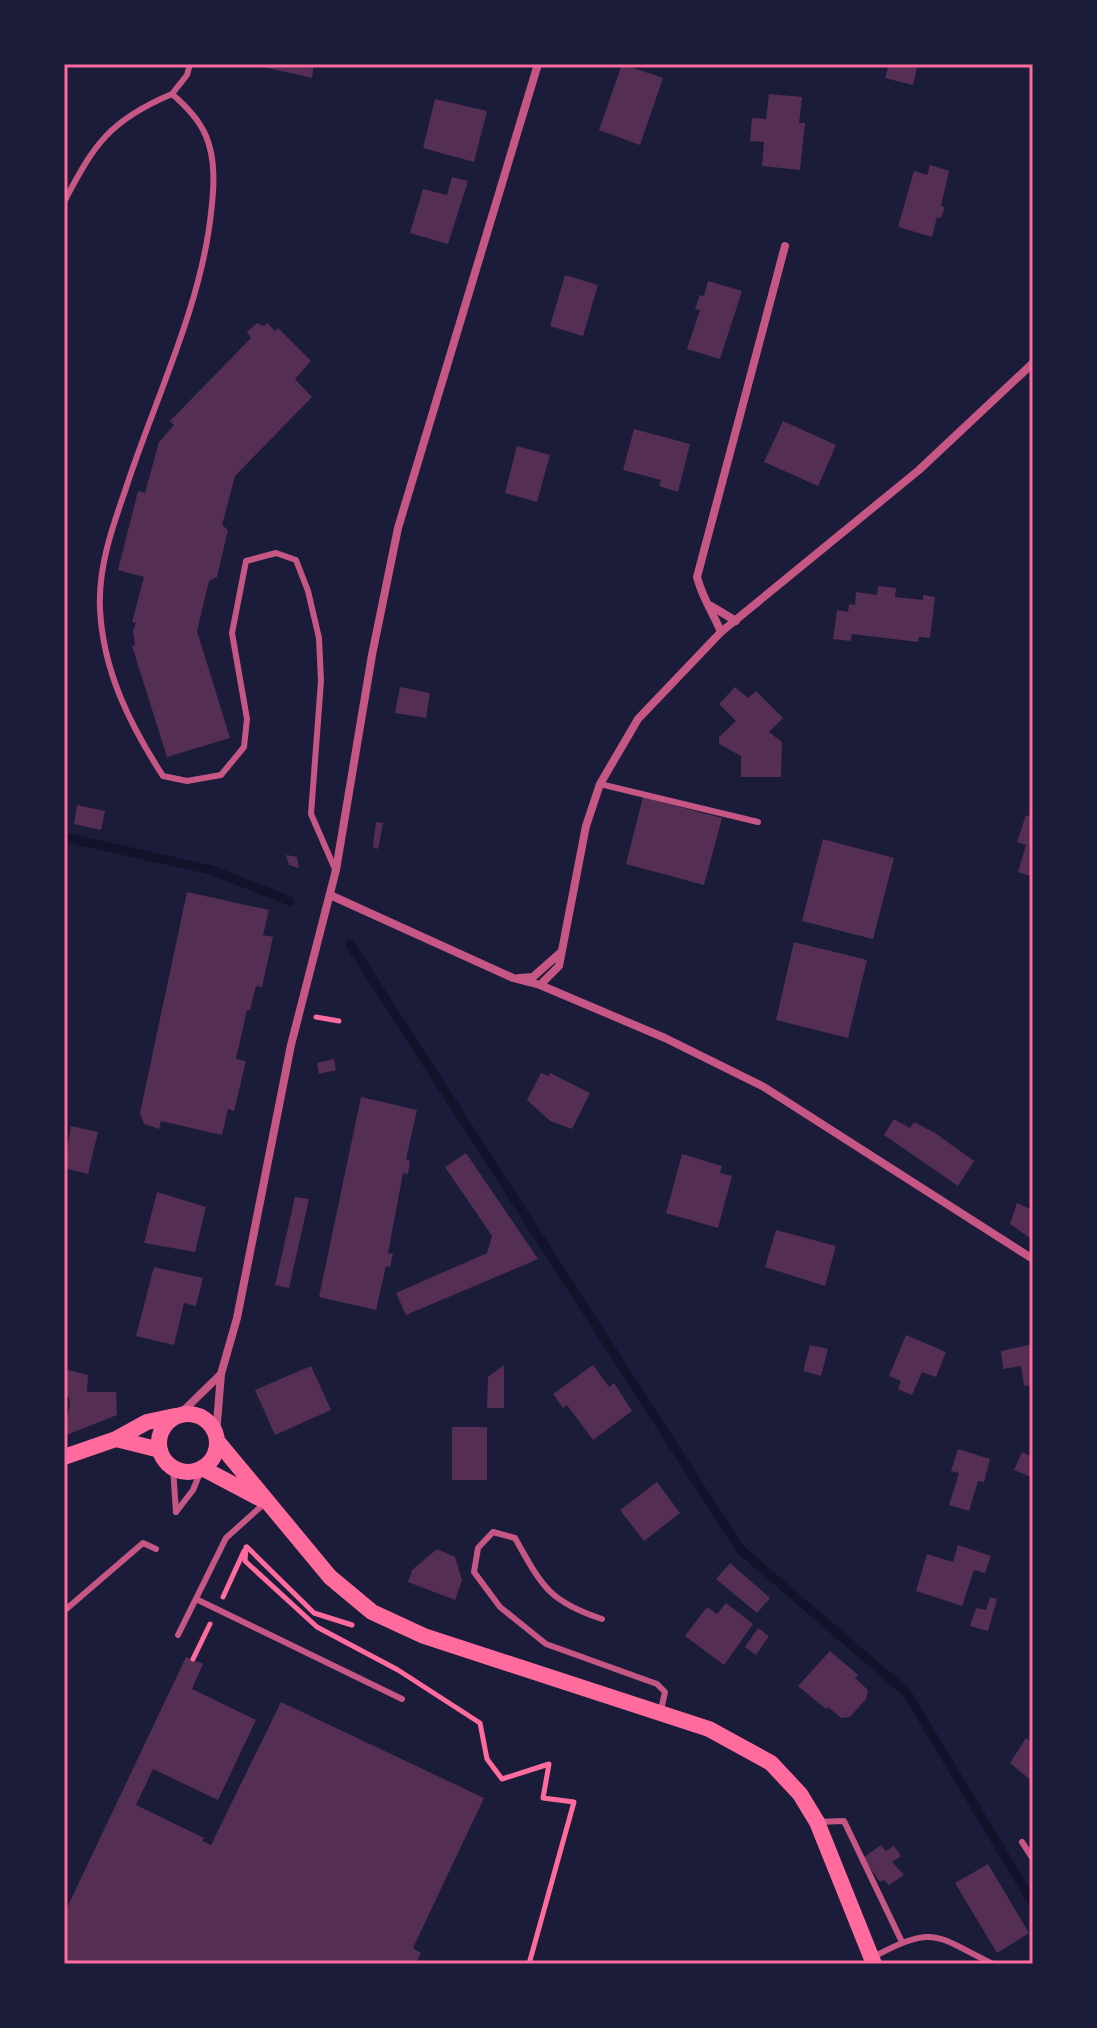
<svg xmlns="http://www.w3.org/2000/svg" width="1097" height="2028" viewBox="0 0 1097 2028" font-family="Raleway,sans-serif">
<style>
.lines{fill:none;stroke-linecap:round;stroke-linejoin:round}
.stream{stroke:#12122b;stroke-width:9}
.building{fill:#542f53}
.path{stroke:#ff6b9d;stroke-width:5}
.service{stroke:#c65784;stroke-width:6}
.minor{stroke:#c65784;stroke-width:8}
.secondary{stroke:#ff6b9d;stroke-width:16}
.neatline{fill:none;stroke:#ff6b9d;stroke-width:3}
</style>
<rect width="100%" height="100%" fill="#1b1b3a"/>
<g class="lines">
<!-- stream -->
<path class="stream" d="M64,837L211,870L290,901
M350,944L740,1549L907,1693L1033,1903"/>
</g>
<!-- building -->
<path class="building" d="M249,64H314L312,78Z
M622,64L663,78L640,145L599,130Z
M889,64H918L913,85L885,78Z
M769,94L802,97L799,123H805L800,170L762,166L764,142L750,141L752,118L766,119Z
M435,99L487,111L474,162L423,148Z
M930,165L949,171L941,206L945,207L941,218L937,217L932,237L898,227L914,171L927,175Z
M452,177L468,181L448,244L410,233L423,189L447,195Z
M565,275L598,285L583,336L550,326Z
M708,281L742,291L720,359L687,349L700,310L695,309L700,295L704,296Z
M257,323L264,326L267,323L275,331L278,328L311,361L295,379L312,397L235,476L222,525L228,530L217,577L209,581L197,631L230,738L167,757L132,646L135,645L133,631L136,623L132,622L144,577L118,570L138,491L145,493L159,442L174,425L170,421L251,338L247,332Z
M783,421L836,445L818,486L764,462Z
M634,429L690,444L678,492L659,486L661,480L623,470Z
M517,446L550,455L537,502L505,493Z
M878,586L896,588L895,597L923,600V595L935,597L930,638L919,637L918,642L852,634L851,641L833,639L837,610L848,612L849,604L855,605L856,592L877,595Z
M400,687L430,693L426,718L395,713Z
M735,687L748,698L756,691L783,718L769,732L782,742L781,777H741V756L719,744V737L736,721L719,704Z
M643,797L722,818L704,885L626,864Z
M77,805L105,811L101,830L74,824Z
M1026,815L1033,818V877L1018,872L1026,845L1017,842Z
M376,822L383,823L378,849L373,847Z
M823,839L894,858L873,939L802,921Z
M286,855L297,857L299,868L289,865Z
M187,892L269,910L263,935L273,937L262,987L256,986L250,1010H247L236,1059L246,1061L234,1111L228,1109L222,1135L161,1121L159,1129L144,1124L140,1113Z
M794,942L867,960L848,1038L776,1020Z
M334,1059L336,1070L319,1074L317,1063Z
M541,1073L548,1076L550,1073L590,1093L572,1129L550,1121L527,1100Z
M361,1097L417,1110L406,1159L410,1161L408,1174L403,1173L388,1253L393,1254L390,1267L386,1266L376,1310L319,1297Z
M894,1119L910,1128L914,1122L935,1133L974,1161L958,1186L884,1135Z
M71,1126L98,1132L88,1174L64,1168Z
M466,1153L538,1259L406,1315L396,1293L487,1253L492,1236L445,1167Z
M682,1154L722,1166L720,1173L732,1176L718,1228L666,1213Z
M157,1192L206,1207L195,1252L144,1243Z
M295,1197L309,1199L289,1288L275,1285Z
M1017,1203L1033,1210V1240L1010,1224Z
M776,1230L836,1246L825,1286L765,1267Z
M154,1267L203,1278L196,1306L184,1303L174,1345L136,1336Z
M906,1335L946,1352L936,1377L922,1372L912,1395L898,1389L901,1381L889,1376Z
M1033,1344V1385L1024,1386L1021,1366L1003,1369L1001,1351Z
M810,1345L828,1349L821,1376L803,1371Z
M504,1365V1408H487L488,1377Z
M593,1365L609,1387L614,1383L632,1411L593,1440L567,1405L563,1408L553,1394Z
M311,1366L331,1410L275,1435L255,1390Z
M64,1369L88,1375L87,1392H116L117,1415L64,1436L70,1404L69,1397L64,1396Z
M452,1427H487V1480H452Z
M958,1449L990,1459L984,1482L978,1481L969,1511L949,1505L959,1473L951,1471Z
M1022,1452L1033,1457L1031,1477L1014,1470Z
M657,1482L680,1513L644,1541L620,1510Z
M958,1545L991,1556L985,1573L974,1570L962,1606L916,1591L927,1554L953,1562Z
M437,1549L455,1557L462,1580L455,1600L408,1582L412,1570Z
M730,1563L770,1598L757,1613L716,1579Z
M990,1597L997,1599L988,1631L970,1626L976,1608L986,1610Z
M726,1603L753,1624L724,1665L685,1636L707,1607L717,1614Z
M758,1628L769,1636L756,1655L745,1647Z
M830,1651L858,1675L855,1678L868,1690L866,1699L850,1717L841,1718L828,1707L826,1709L798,1686Z
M186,1657L203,1664L192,1689L256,1720L218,1800L153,1769L136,1805L204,1838L202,1841L211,1845L281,1702L484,1798L413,1948L421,1953L416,1964H64V1914Z
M1026,1738L1031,1742L1033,1740V1782L1010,1763Z
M881,1845L886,1851L894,1846L901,1856L892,1862L904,1875L889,1885L884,1880L880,1882L863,1858Z
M988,1864L1029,1933L997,1953L955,1883Z"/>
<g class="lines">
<!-- path -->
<path class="path" d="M316,1017L339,1021
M246,1547L245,1561L317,1627L398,1670L480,1723L487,1759L502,1779L549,1764L543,1798L574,1802L529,1964
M247,1547L314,1613L352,1625
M223,1597L244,1551
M193,1659L210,1624"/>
<!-- service -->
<path class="service" d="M172,94L187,75L190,64
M64,202C94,144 110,120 172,94C186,106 199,119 206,136C216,160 214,188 211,213C201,307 154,401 125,491C112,528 98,568 100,609C103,671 130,725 163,776L187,781L221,775L244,747L247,719L232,633L246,561L276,553L296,560L308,591L319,638L321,681L311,814L335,869
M600,784L758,822
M173,1468L176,1512
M176,1512L193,1490L202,1468
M196,1599L402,1699
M64,1611L143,1543L156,1549
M602,1619C548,1601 542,1586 515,1538L493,1532L478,1548L474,1572L500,1607L546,1644L657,1684L665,1692L661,1710
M178,1635L226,1538L266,1502
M817,1822L844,1821L902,1942
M1022,1842L1033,1859
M875,1956C936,1924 935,1936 993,1964"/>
<!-- minor -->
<path class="minor" d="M711,606L736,621
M721,632C713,613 702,597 697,577L785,246
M330,895L513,978L540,985L559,966L586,826L600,784L638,719L721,632L919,470L1033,363
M519,978L533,977L560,953
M540,985L665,1038L764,1087L1033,1259
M179,1415L221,1374L237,1318L291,1045L336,870L372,655L398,528L538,64
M216,1435L221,1374"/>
<!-- secondary -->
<path class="secondary" d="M159 1443a29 29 0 1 1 58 0a29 29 0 1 1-58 0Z
M116,1439L160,1450
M218,1442L330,1577L372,1612L424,1636L709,1729L771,1763L800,1794L817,1822L874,1964
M64,1457L116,1439L147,1422L175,1416
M202,1468L261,1499"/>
</g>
<!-- border -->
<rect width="1097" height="2028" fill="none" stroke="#1b1b3a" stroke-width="132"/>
<rect x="66" y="66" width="965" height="1896" class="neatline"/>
</svg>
